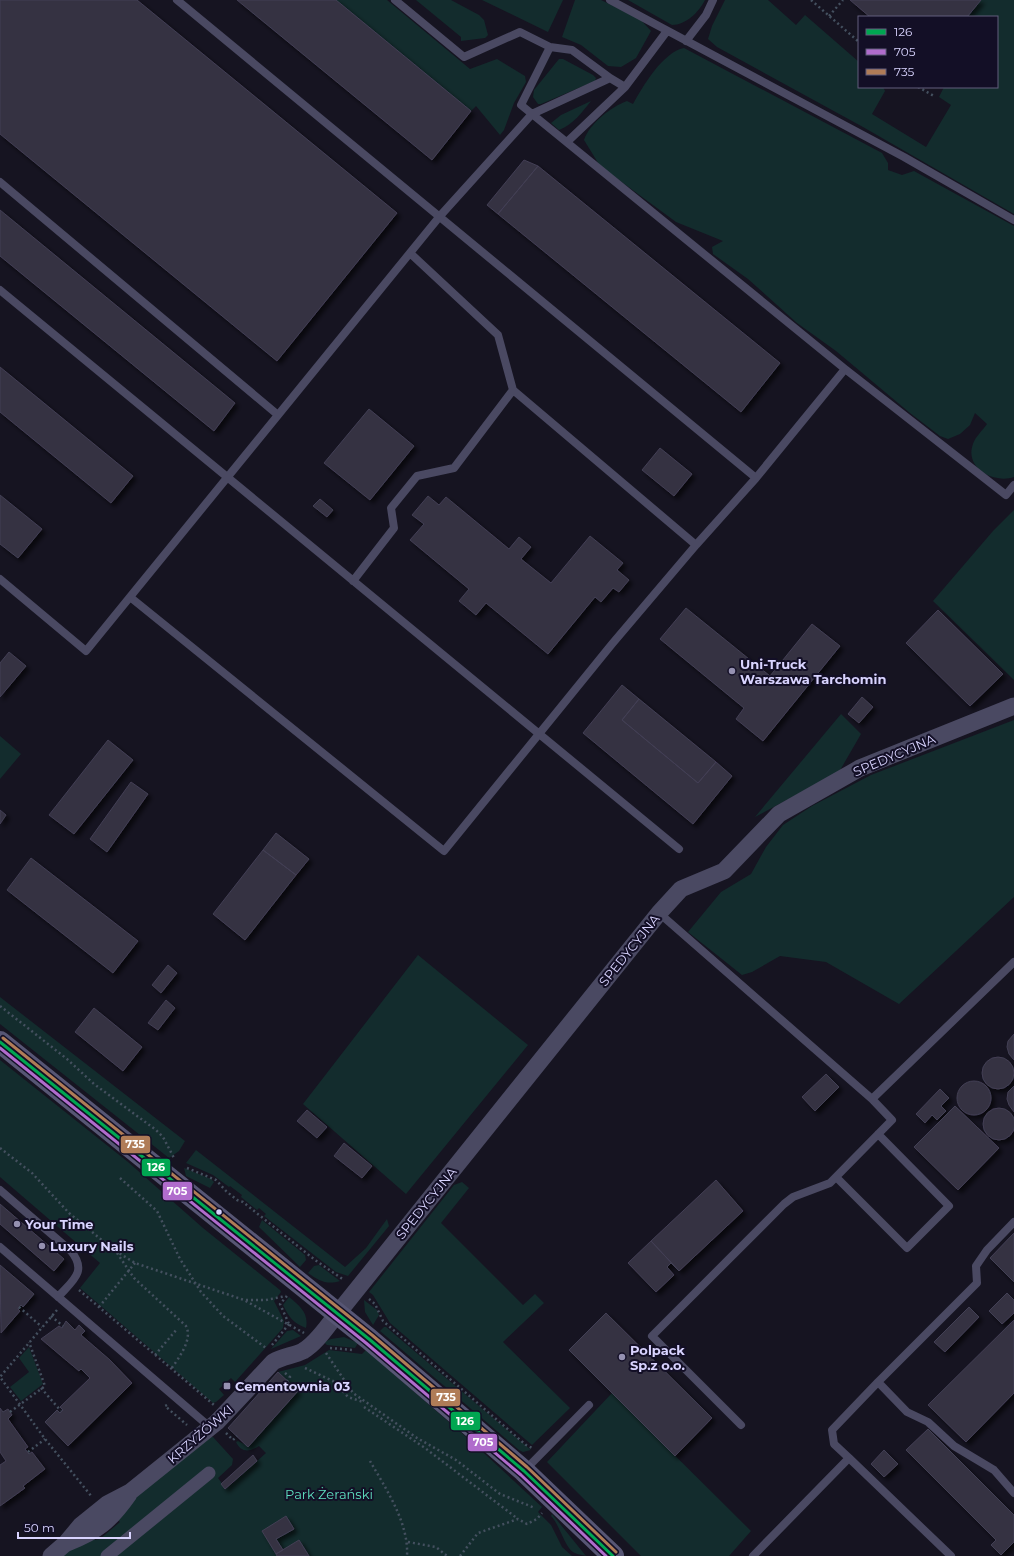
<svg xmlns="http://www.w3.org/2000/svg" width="1014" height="1556" viewBox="0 0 1014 1556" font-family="Montserrat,sans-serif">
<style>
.green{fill:#132c2d}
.building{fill:#343243;stroke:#433f54;filter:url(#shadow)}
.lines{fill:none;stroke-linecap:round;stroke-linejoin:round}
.path{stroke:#44505f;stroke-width:2.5;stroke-dasharray:2 3;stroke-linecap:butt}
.service{stroke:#4a4962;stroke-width:8}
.pedestrian{stroke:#4a4962;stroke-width:13}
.minor{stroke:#4a4962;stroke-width:17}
.secondary{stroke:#575674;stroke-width:22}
.bus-1-casing{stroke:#130f26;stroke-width:6}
.bus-2-casing{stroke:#130f26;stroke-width:6}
.bus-3-casing{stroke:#130f26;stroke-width:6}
.bus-1{stroke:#00a651;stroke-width:3}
.bus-2{stroke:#b06ccc;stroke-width:3}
.bus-3{stroke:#b07c57;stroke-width:3}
.poi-dot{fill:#9591b1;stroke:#130f26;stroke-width:1.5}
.bus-dot{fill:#d9d4ff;stroke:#130f26;stroke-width:1.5}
.labels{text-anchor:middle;stroke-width:4;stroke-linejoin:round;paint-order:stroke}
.poi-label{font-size:13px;font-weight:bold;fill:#d9d4ff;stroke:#130f26;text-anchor:start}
.street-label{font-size:13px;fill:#d9d4ff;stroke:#130f26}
.park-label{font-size:13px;fill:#5fe0c0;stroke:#130f26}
.line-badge{stroke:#130f26;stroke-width:1.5}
.badge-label{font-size:11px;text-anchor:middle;font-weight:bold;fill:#fff}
</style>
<defs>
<filter id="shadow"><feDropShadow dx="3.5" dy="3.5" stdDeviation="2" flood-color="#0009"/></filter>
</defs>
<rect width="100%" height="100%" fill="#161421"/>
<!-- green -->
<path class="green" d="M336,0H387L470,69L497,59L525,76L526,82L514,103L504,130L500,135L476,106L471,111Z
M416,0H451L479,15L484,20L488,35L485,38L461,41V37Z
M482,0H563L548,32Z
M575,0H601L640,19L651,31L636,58L621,67L608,66L581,45L562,37Z
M628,0H705C699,12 686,25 672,25Z
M725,0H768L796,25L805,15L859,62V87H883L885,91L872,114L926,147L951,105L939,97L944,87H997V17H967L981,0H1014V214L863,127L717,47L708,39L712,26Z
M684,48L882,153L888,163V170L902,175L914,171L1014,226V477C994,484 964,468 973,444C975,437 983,430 987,424L975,413L970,425L960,434L948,439L940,436L910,413L836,351L797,323L748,279L713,254L712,247L723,241L676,222L600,166L584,140C590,123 611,107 627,101L633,104C643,86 663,52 684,48Z
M559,59H563L593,75L596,78L595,81L541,104H538L533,97L534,90Z
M591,101C582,112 574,124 559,130L551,123L561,115Z
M1014,510V680L933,601L993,531Z
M841,714L861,734L839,772L755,817Z
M1014,720V897L899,1004L826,962L780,956L752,972L742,975L688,932L721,892L751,874L766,847L783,825L812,806L871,775Z
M0,736L21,754L0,779Z
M418,955L528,1045L406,1194L303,1104Z
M0,997L185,1141L179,1151L169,1158L0,1024Z
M0,1060L128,1162L203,1228L280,1290L281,1292L274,1301L284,1321L283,1328L235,1382L231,1378L219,1389L224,1395L216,1402L213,1403L80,1288L100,1263L0,1177Z
M196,1150L345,1267L366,1248L387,1219L389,1226L348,1276L336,1272L264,1216L266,1214L259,1208L257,1210L241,1197L242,1195L230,1186L229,1187L213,1175L186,1163Z
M184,1168L211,1179L214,1182L210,1188L186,1176Z
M462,1182L469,1188L441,1223L523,1305L535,1294L544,1303L503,1342L570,1408L532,1445L390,1323L373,1295L369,1292L454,1185Z
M262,1220L305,1255L306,1260L300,1267L259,1227Z
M319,1265L340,1281C327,1285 319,1281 308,1273L314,1266Z
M289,1297C300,1306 309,1313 306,1328C293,1323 289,1317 283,1305Z
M364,1300L377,1310L379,1315L373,1325L365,1312Z
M384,1327H386L531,1450L523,1452L519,1450L380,1331Z
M293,1330L301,1336L271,1349L287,1331Z
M344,1337L358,1343L355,1348L327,1345L324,1342L331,1339Z
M29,1347L43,1384L21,1401L10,1387L29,1372L19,1358Z
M329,1350L362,1354L366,1350L472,1442L542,1507L538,1512L551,1525L562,1547L572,1556H62L80,1542L93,1537L95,1540L100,1539L120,1522L117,1519L132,1500L208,1437H213L233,1459L232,1465L218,1478L226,1489L266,1453L259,1446C250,1452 241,1453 236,1442L238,1441L248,1446L298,1391L278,1372L305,1365Z
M612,1393L751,1531L729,1556H641L547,1462Z
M552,1514L586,1556C582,1555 576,1554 573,1552C564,1546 560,1525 551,1516Z"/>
<!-- building -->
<path class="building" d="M0,0H137L397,213L277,361L0,134Z
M237,0H336L471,111L432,160Z
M850,0H981L967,17H870Z
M524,160L538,166L498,214L487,205Z
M538,166L780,363L741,412L498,214Z
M0,210L235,403L214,431L0,256Z
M0,367L133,476L111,503L0,412Z
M369,409L414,446L370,500L324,463Z
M660,448L692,474L674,496L642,470Z
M0,495L42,529L18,558L0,544Z
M428,496L439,505L446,497L509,549L519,537L531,547L521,559L551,583L590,536L623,563L617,570L629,580L619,592L613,588L601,602L595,597L548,654L486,603L476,615L459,601L469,589L410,540L424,524L412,515Z
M320,499L333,510L327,517L313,506Z
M686,608L770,676L812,624L840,646L763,741L736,719L744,708L660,639Z
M938,610L1003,674L970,706L906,643Z
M9,652L26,666L0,697V663Z
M622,685L639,699L622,720L698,783L716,762L732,776L693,824L583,733Z
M862,697L873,707L859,723L848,714Z
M639,699L716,762L698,783L622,720Z
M108,740L133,760L74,834L49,815Z
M131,782L148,794L107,852L90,839Z
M0,810L6,815L0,824Z
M276,833L309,859L296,875L263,850Z
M263,850L296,875L245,940L213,914Z
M31,858L138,941L113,973L7,890Z
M168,965L177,973L161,993L152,985Z
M166,1000L175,1008L158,1030L148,1023Z
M94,1008L142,1047L123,1071L75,1032Z
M1014,1034V1060L1009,1054L1007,1047L1008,1041Z
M982 1073a16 16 0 1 1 32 0a16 16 0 1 1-32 0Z
M826,1074L839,1087L815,1111L802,1097Z
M957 1098a17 17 0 1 1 34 0a17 17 0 1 1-34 0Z
M1014,1086V1112L1009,1105L1007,1099L1008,1092Z
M940,1089L949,1098L941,1106L946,1111L937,1120L932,1115L925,1123L916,1114Z
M955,1106L999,1148L958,1190L914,1147Z
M983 1124a16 16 0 1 1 32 0a16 16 0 1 1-32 0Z
M307,1110L327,1127L317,1138L297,1121Z
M344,1143L372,1166L362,1178L334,1156Z
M716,1180L743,1211L679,1271L651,1241Z
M0,1204L64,1259L54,1271L0,1224Z
M1014,1233V1282L990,1258Z
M651,1241L679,1271L671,1263L667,1267L674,1275L656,1292L628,1263Z
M0,1265L34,1294L23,1307L21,1305L19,1307L18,1309L20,1311L1,1333Z
M1007,1293L1014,1300V1313L1002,1324L989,1311Z
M969,1307L979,1317L945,1352L934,1342Z
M606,1313L712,1418L675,1456L569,1350Z
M1014,1320V1393L966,1442L928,1405Z
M66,1321L75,1330L79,1325L85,1331L81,1335L110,1360L132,1383L68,1446L45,1422L57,1410L60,1413L63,1410L60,1407L90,1378L81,1369L79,1371L41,1339L59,1326L62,1328Z
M278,1372L298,1391L248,1447L228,1428Z
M0,1408L3,1412L8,1409L12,1415L8,1419L28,1447L25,1449L29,1454L32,1452L45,1469L23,1486L25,1488L0,1506V1465L6,1461L0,1452Z
M928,1429L1014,1515V1542L1001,1555L991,1545L996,1540L906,1450Z
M884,1450L898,1464L884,1477L871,1464Z
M253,1455L257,1461L225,1489L221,1484Z
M286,1516L294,1529L276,1539L283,1550L276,1554L262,1531Z
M299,1540L309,1556H277L276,1554Z"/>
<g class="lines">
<!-- path -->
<path class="path" d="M811,0L859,42
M829,16L843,0
M918,87L934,96
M0,1006L67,1059L94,1084L156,1130L163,1137L174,1158
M0,1148L32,1173L69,1213L114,1250L135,1263L244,1300L304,1333
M187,1168L216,1180L226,1191L237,1200L243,1202L315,1260L344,1280
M120,1178L157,1211L180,1259L201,1292L223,1316L266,1348
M117,1253L134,1278L186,1326C193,1339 179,1358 171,1369
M79,1290L214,1405
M287,1296L280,1304L289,1324
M369,1299L375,1304L383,1321L526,1445L532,1448
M246,1300H266L286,1296
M19,1307L42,1327
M99,1307L135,1263
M57,1310L0,1377L45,1439L92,1497
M51,1316L63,1326
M272,1345L289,1324
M330,1348L353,1350
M326,1353L353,1393L417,1438L456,1460L500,1494L535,1508
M155,1355L177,1329
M305,1368L333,1381L348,1397L363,1402
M285,1373L290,1377L287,1381
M41,1388L61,1411
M167,1405L165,1406L187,1425
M364,1407L425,1448L518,1519
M10,1412L45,1386L29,1342
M226,1433L233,1440L237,1436
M28,1452L45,1439
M370,1461C386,1489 409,1523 407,1556
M408,1542L436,1547L447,1556
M460,1556L478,1533L518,1519L527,1524L537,1519L542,1513"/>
<!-- service -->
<path class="service" d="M177,0L756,478
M395,0L464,57L520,32L550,47L572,50L610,78
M610,0L904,157L1014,220
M686,41L706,15L713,0
M550,47L521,105L845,369L1006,495L1014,485
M567,142L625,87L667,31
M0,182L278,415
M410,253L498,335L513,390L696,545
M0,290L679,849
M0,579L86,651L440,216L532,114L610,78L625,87
M353,581L394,528L391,508L417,476L454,468L513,390
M130,597L444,851L612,644L696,545L756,478L845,369
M659,913L872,1099L1014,962
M836,1177L907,1248L949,1206L878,1134
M0,1190L71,1251C88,1272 72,1281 58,1297
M1014,1222L987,1250L976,1266L977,1283L878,1382L907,1412L928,1422L954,1446L994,1470L1014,1493
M0,1247L211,1428
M741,1425L652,1336L784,1204L793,1197L830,1183L892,1120L872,1099
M849,1458L834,1444L832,1430L878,1382
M525,1470L589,1405
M753,1556L849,1458L951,1556"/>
<!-- pedestrian -->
<path class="pedestrian" d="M107,1556L209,1473"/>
<!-- minor -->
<path class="minor" d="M67,1543C98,1531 110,1521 129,1494
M51,1556L66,1543L81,1525L107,1504L130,1492L217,1422L273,1362C283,1356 293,1356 303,1351C317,1343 328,1325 338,1313L659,913L681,889L724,871L779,814L860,768L1014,706"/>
<!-- secondary -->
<path class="secondary" d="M0,1042L369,1339L524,1471L613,1556"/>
<defs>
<path id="bus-1" d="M0,1042L369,1339L524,1471L613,1556"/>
<path id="bus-2" d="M0,1048L366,1343L521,1475L606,1556"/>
<path id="bus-3" d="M3,1038L372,1335L527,1467L616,1552"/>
</defs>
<!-- bus-1 casing -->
<use href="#bus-1" class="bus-1-casing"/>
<!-- bus-2 casing -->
<use href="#bus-2" class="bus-2-casing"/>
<!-- bus-3 casing -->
<use href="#bus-3" class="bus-3-casing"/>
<!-- bus-1 -->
<use href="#bus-1" class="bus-1"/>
<!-- bus-2 -->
<use href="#bus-2" class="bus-2"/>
<!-- bus-3 -->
<use href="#bus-3" class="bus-3"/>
</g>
<!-- markers -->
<g class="poi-dot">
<circle cx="732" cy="671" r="4"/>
<circle cx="17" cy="1224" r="4"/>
<circle cx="42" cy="1246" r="4"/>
<circle cx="622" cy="1357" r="4"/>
<rect x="223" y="1382" width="8" height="8" rx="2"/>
</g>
<circle class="bus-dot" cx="219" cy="1212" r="3.5"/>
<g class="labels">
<!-- poi labels -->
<g class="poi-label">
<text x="740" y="669">Uni-Truck<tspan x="740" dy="15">Warszawa Tarchomin</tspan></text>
<text x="25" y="1229">Your Time</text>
<text x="50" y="1251">Luxury Nails</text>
<text x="630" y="1355">Polpack<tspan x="630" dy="15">Sp.z o.o.</tspan></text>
<text x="235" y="1391">Cementownia 03</text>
</g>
<!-- street labels -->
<g class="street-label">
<text transform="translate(894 755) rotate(-23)" y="5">SPEDYCYJNA</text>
<text transform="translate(629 950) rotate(-51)" y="5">SPEDYCYJNA</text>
<text transform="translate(426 1203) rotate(-51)" y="5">SPEDYCYJNA</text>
<text transform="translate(200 1434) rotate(-41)" y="5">KRZYŻÓWKI</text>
</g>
<!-- park labels -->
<g class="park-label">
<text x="329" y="1499">Park Żerański</text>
</g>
</g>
<g class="line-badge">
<rect x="120" y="1135" width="31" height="19" rx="4" fill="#b07c57"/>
<rect x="141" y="1158" width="30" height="19" rx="4" fill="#00a651"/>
<rect x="162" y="1181" width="31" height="20" rx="4" fill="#b06ccc"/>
<rect x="430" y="1388" width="31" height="19" rx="4" fill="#b07c57"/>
<rect x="450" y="1411" width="31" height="20" rx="4" fill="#00a651"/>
<rect x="467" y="1433" width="31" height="19" rx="4" fill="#b06ccc"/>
</g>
<g class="badge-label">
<text x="135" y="1148">735</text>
<text x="156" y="1171">126</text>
<text x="177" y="1195">705</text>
<text x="446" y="1401">735</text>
<text x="465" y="1425">126</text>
<text x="483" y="1446">705</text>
</g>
<!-- legend -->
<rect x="858" y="16" width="140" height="72" fill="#130f26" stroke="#625e7d"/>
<rect x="866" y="29" width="20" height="6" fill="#00a651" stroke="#625e7d"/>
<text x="894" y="36" font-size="12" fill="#d9d4ff">126</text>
<rect x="866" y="49" width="20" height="6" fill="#b06ccc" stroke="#625e7d"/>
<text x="894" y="56" font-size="12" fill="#d9d4ff">705</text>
<rect x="866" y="69" width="20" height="6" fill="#b07c57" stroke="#625e7d"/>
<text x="894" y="76" font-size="12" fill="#d9d4ff">735</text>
<!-- scale -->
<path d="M18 1532v6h112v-6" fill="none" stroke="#d9d4ff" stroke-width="2"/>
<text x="24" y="1532" font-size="12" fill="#d9d4ff" stroke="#130f26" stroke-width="3" paint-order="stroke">50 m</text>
</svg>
